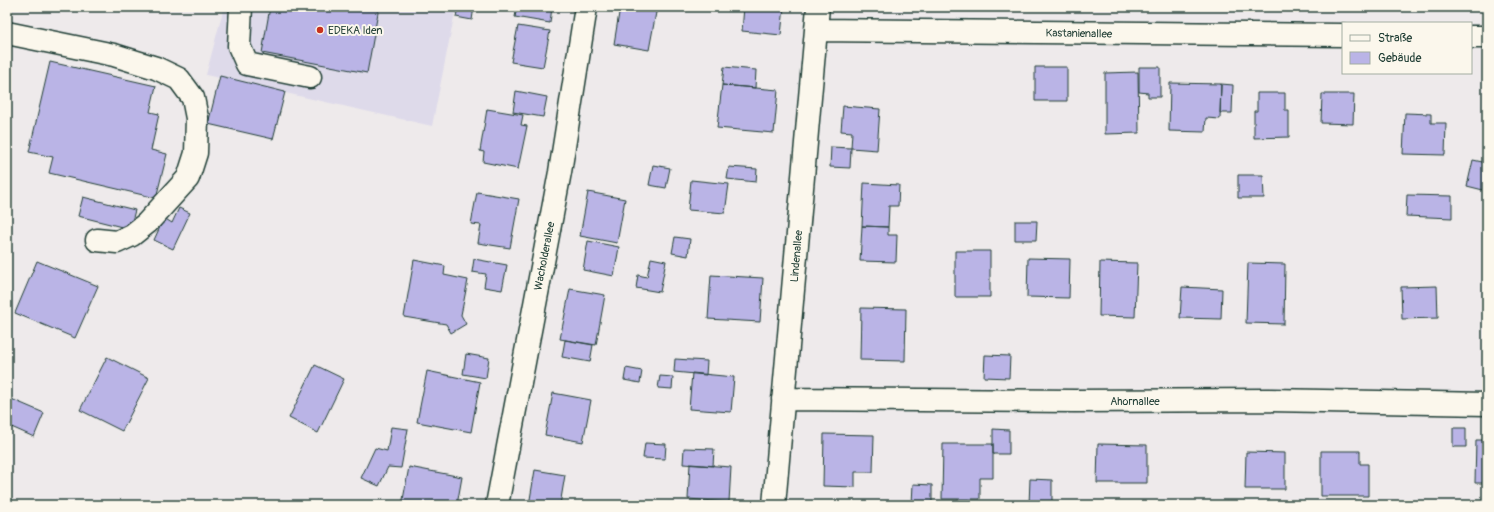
<svg xmlns="http://www.w3.org/2000/svg" width="1494" height="512" viewBox="0 0 1494 512" font-family="Pangolin,sans-serif">
<style>
.built{fill:#dedaea}
.building{fill:#bab4e6;stroke:#1f3d34}
.lines{fill:none;stroke-linecap:round;stroke-linejoin:round}
.minor-casing{stroke:#1f3d34;stroke-width:25}
.minor{stroke:#fbf7ec;stroke-width:22}
.poi-dot{fill:#c8321e;stroke:#fbf7ec;stroke-width:1.5}
.labels{text-anchor:middle;stroke-width:4;stroke-linejoin:round;paint-order:stroke}
.poi-label{font-size:11px;fill:#1f3d34;stroke:#fbf7ec;text-anchor:start}
.street-label{font-size:11px;fill:#1f3d34;stroke:#fbf7ec}
</style>
<rect width="100%" height="100%" fill="#eeeaeb"/>
<filter id="ink" filterUnits="userSpaceOnUse"><feTurbulence type="fractalNoise" baseFrequency=".025" numOctaves="2"/><feDisplacementMap in="SourceGraphic" scale="8" xChannelSelector="R" yChannelSelector="G"/><feConvolveMatrix kernelMatrix="1 2 1 2 8 2 1 2 1" color-interpolation-filters="sRGB"/></filter>
<g filter="url(#ink)">
<!-- built -->
<path class="built" d="M224,7H456L432,126L206,75Z"/>
<!-- building -->
<path class="building" d="M270,7H379L367,73L262,53Z
M458,7H474L472,20L456,17Z
M517,7H552L550,23L515,17Z
M620,7H657L649,50L614,44Z
M744,7H784L781,35L742,31Z
M518,26L550,31L543,67L511,62Z
M50,62L156,86L150,112L159,114L151,150L167,154L156,198L49,173L53,157L29,152Z
M724,67L756,70L755,88L722,85Z
M1035,67H1067V101H1035Z
M1139,67H1160V97H1148V93L1139,92Z
M1138,72L1139,133L1105,134V73Z
M220,76L285,92L273,139L208,124Z
M1170,83L1221,84L1220,119L1206,118L1205,132L1169,131Z
M1221,84L1233,85L1232,113H1220Z
M722,85L778,90L774,133L717,128Z
M516,91L547,97L543,117L513,112Z
M1257,93H1285V110H1289V137L1254,138V111H1257Z
M1322,94H1354L1353,124L1321,123Z
M843,106L880,109L877,150L851,148L852,132L841,131Z
M487,109L523,115L521,125L527,126L518,169L483,162L484,152L480,151Z
M1405,113L1431,114V123H1446L1445,155L1403,154Z
M831,147L851,148L850,168L830,167Z
M1473,160L1487,163V191L1467,186Z
M653,165L670,168L666,188L649,185Z
M729,167L757,169L756,182L727,179Z
M1238,175H1263L1264,198H1238Z
M691,180L729,184L725,213L688,210Z
M864,183L899,185L898,206H889L888,227L862,226Z
M477,192L519,199L510,248L478,243L481,225L471,224Z
M588,192L625,199L617,243L580,236Z
M1407,195L1452,196V218L1406,216Z
M83,197L135,210L130,229L78,216Z
M179,208L190,213L173,249L154,240L164,218L172,223Z
M1015,221H1037L1036,240H1015Z
M862,226L888,227V235H897L896,262L860,261Z
M675,237L690,239L688,256L672,253Z
M588,241L619,247L614,276L583,270Z
M955,251H990V297H955Z
M651,258L666,261L660,292L636,288L638,275L647,277Z
M1028,258L1070,259L1069,298L1027,297Z
M474,259L507,265L502,290L484,287L486,274L472,272Z
M414,260L445,266L444,275L468,280L461,315L466,324L451,333L446,324L404,317Z
M37,261L98,286L75,338L15,313Z
M1100,262L1137,263L1135,317L1099,316Z
M1248,263L1285,264L1284,324L1246,323Z
M711,275L763,278L760,322L708,319Z
M1437,286L1438,318L1402,319L1401,287Z
M1182,287L1222,289L1221,319L1180,318Z
M570,289L605,295L596,345L560,339Z
M861,308L906,309L905,361L860,360Z
M565,340L593,345L590,362L562,357Z
M466,354L489,358L486,378L463,374Z
M985,355L1010,356L1009,378L984,377Z
M107,357L149,378L122,431L80,410Z
M675,359L707,361L706,375L674,372Z
M315,365L344,379L318,433L289,418Z
M626,368L642,371L640,383L624,380Z
M427,371L480,382L471,432L417,422Z
M692,373L734,377L731,412L689,409Z
M660,376L673,377L672,389L658,388Z
M553,393L591,400L583,442L545,435Z
M9,398L44,413L34,437L7,425V403Z
M391,427L408,429L401,468L388,467L379,486L361,478L375,448L387,451Z
M1453,428H1466V447H1453Z
M993,429L1009,430V454H993Z
M824,434L874,435L873,472H855V487L823,486Z
M1476,440H1487V483H1475Z
M645,443L666,444L665,459L643,458Z
M943,444H993V478H980V499H942Z
M1098,444L1147,445V483H1097Z
M684,448L714,449L713,466L683,464Z
M1321,451H1360V464H1368V496H1321Z
M1246,452L1285,453V489H1245Z
M690,464L731,467L729,502L688,499Z
M409,467L462,477L457,505H402Z
M535,470L565,475L560,505H529Z
M1030,479L1052,480V505H1029Z
M913,484L932,485V505L912,504Z"/>
<g class="lines">
<defs>
<path id="minor" d="M241,7L239,46L247,64L310,77
M816,30L1343,35
M7,33L114,55L156,68L179,79L193,98L197,118L196,153L188,178L147,223L132,235L117,242L97,240
M1471,37H1487
M783,399L1075,401L1269,400L1487,404
M497,505L560,172L586,7
M774,505L818,7"/>
</defs>
<!-- minor casing -->
<use href="#minor" class="minor-casing"/>
<!-- minor -->
<use href="#minor" class="minor"/>
</g>
</g>
<!-- markers -->
<circle class="poi-dot" cx="320" cy="30" r="4"/>
<g class="labels">
<!-- poi labels -->
<g class="poi-label">
<text x="328" y="34">EDEKA Iden</text>
</g>
<!-- street labels -->
<g class="street-label">
<text transform="translate(1079 33) rotate(1)" y="4">Kastanienallee</text>
<text transform="translate(544 256) rotate(-79)" y="4">Wacholderallee</text>
<text transform="translate(796 256) rotate(-85)" y="4">Lindenallee</text>
<text x="1135" y="405">Ahornallee</text>
</g>
</g>
<!-- margin -->
<rect width="1494" height="512" fill="none" stroke="#fbf7ec" stroke-width="24"/>
<rect x="12" y="12" width="1470" height="488" fill="none" stroke="#1f3d34" stroke-width="1.5" filter="url(#ink)"/>
<!-- legend -->
<rect x="1342" y="22" width="130" height="52" fill="#fbf7ec" stroke="#a3ada2"/>
<rect x="1350" y="35" width="20" height="6" fill="#fbf7ec" stroke="#a3ada2"/>
<text x="1378" y="42" font-size="12" fill="#1f3d34">Straße</text>
<rect x="1350" y="52" width="20" height="12" fill="#bab4e6" stroke="#a3ada2"/>
<text x="1378" y="62" font-size="12" fill="#1f3d34">Gebäude</text>
</svg>
